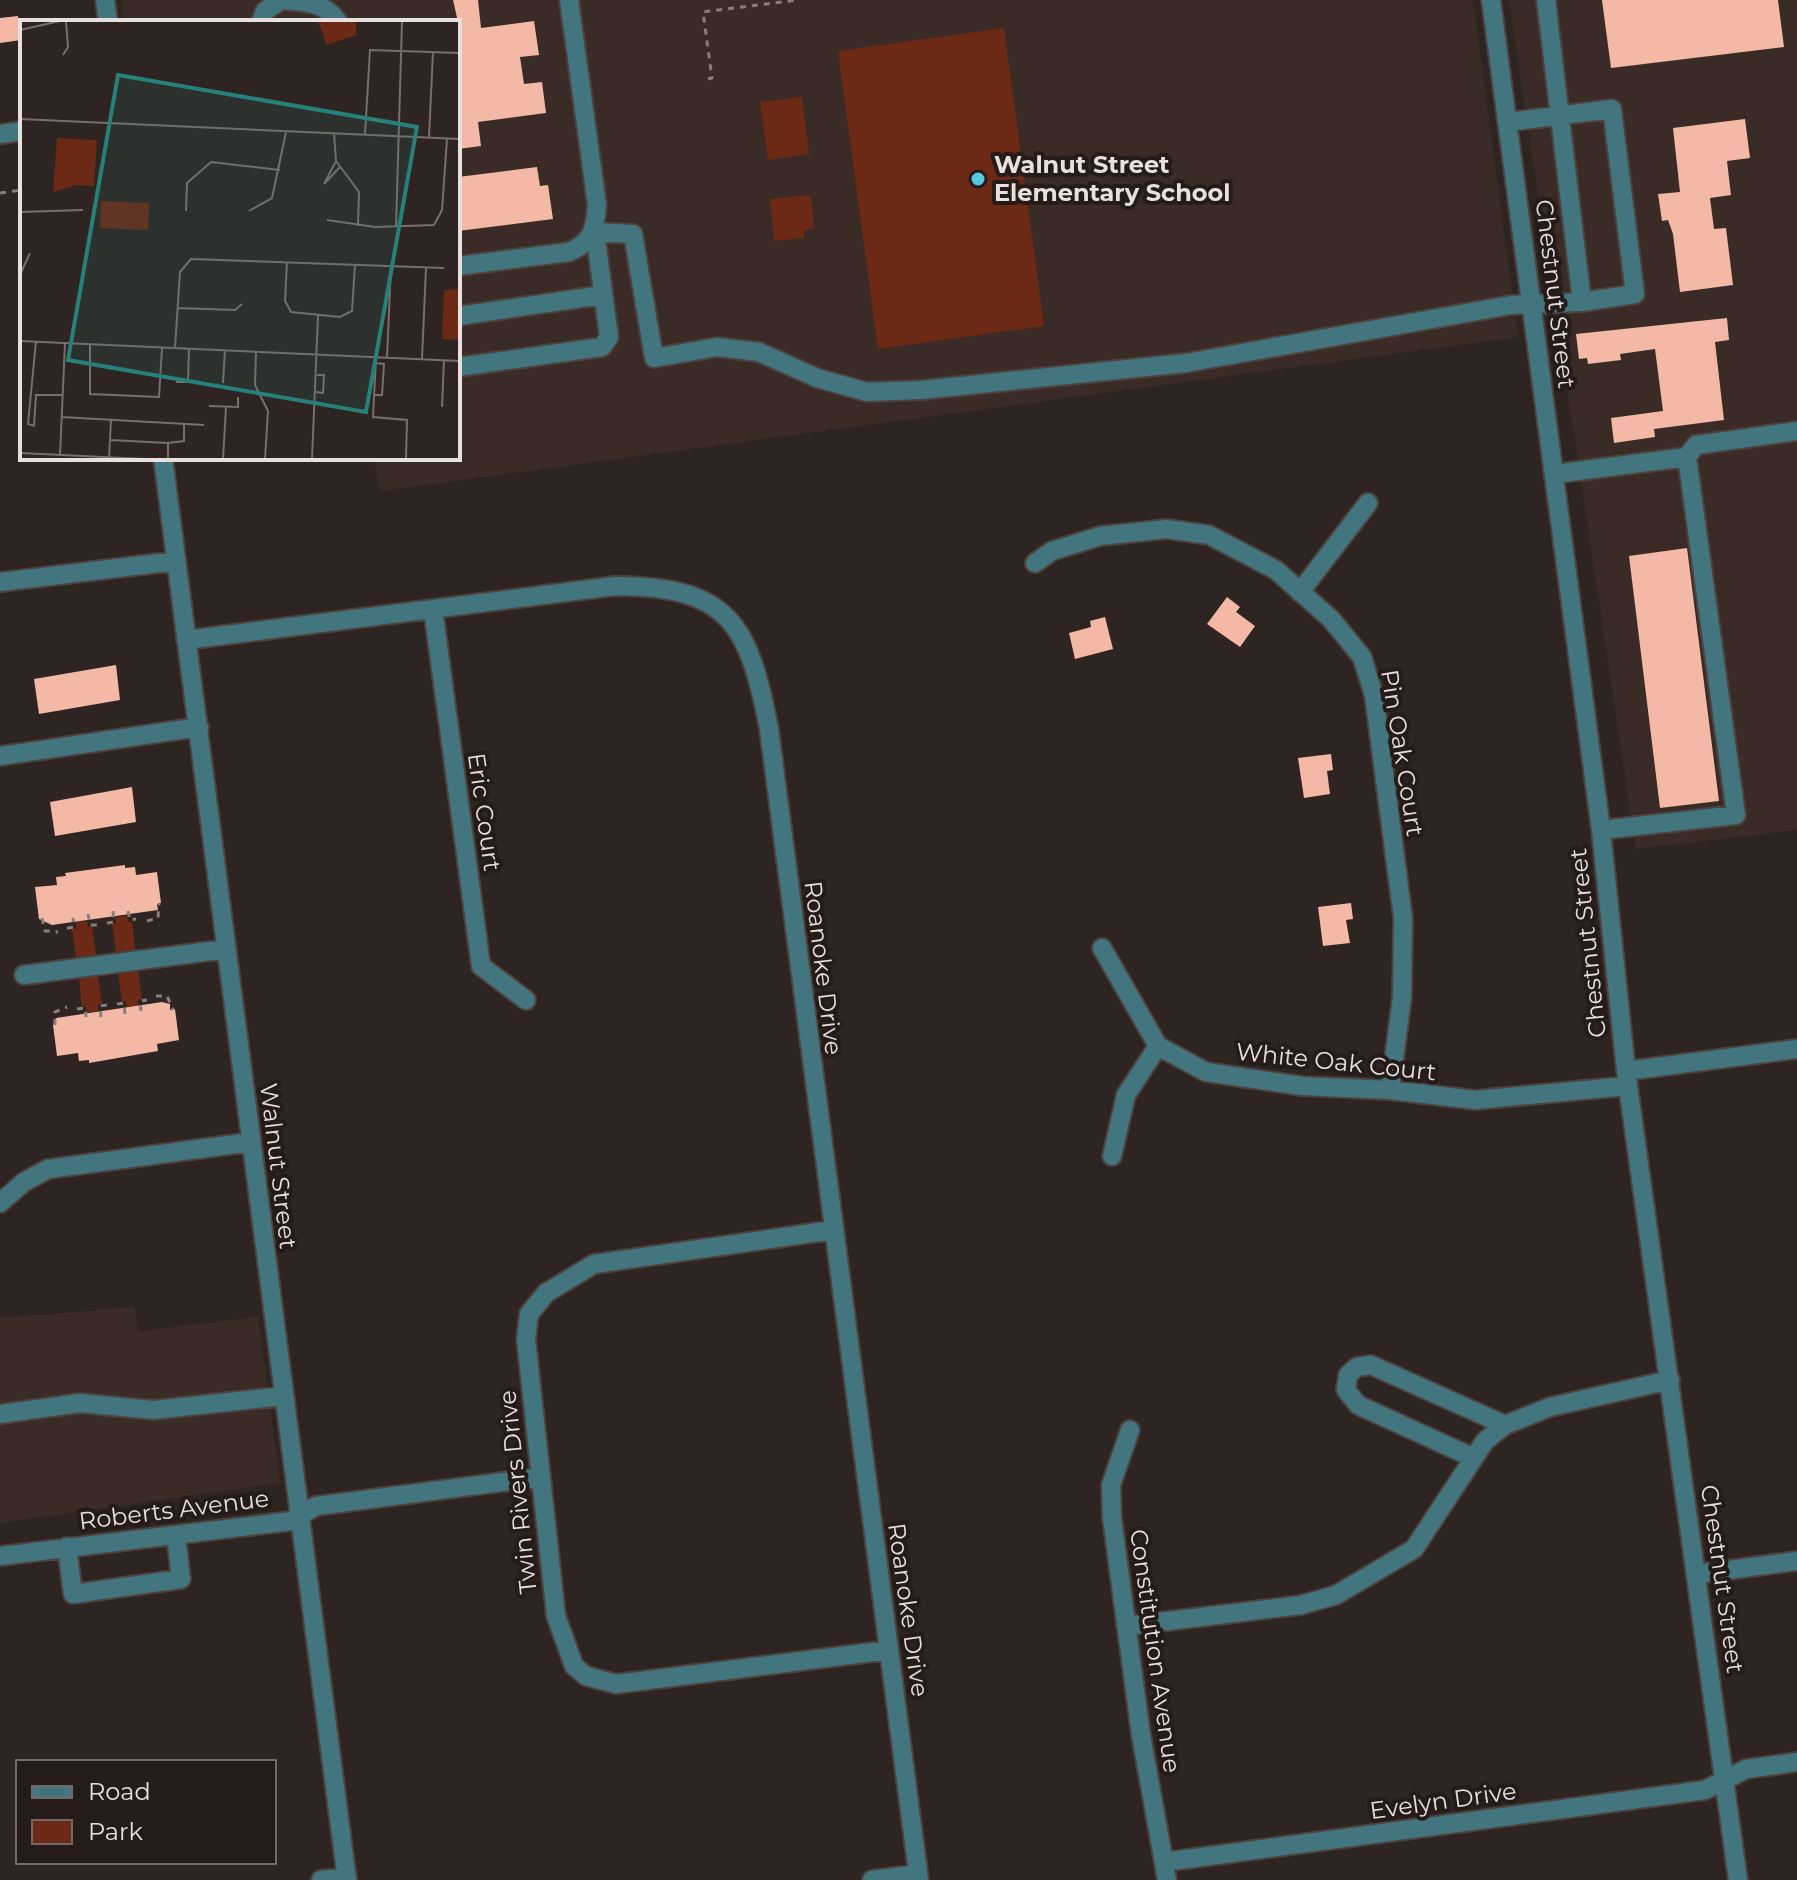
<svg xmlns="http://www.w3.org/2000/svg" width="1797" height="1880" viewBox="0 0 1797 1880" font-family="Montserrat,sans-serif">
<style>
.built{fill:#3b2b26}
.green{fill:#6c2916}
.building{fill:#f4b8a6}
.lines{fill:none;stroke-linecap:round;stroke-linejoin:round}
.minor-casing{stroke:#4c4240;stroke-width:22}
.path{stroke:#887f7d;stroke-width:3;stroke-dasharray:6 6;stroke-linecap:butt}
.minor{stroke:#43757f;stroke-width:18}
.poi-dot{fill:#55cadf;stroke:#251b18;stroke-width:3}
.labels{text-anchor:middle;stroke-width:8;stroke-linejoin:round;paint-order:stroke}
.poi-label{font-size:24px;font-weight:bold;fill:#e7e0de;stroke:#251b18;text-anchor:start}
.street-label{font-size:24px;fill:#e7e0de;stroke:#251b18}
.inset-road{fill:none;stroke:#786f6d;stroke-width:2}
.view{fill:#258179;fill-opacity:0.15;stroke:#258179;stroke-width:4}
.inset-edge{fill:none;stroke:#e7e0de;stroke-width:4}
</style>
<rect width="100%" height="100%" fill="#2e2422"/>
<!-- built -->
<path class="built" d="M122,0H1473L1518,337L380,491L374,458H458V22H124Z
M1509,0H1797V830L1636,849Z
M134,1307L139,1331L258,1317L280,1483L0,1523V1318Z"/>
<!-- green -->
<path class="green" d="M1004,28L1044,326L878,349L838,51Z
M802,97L809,154L768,160L760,102Z
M811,195L814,229L804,230V238L774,241L770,199Z
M127,916L128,922L132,921L135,950L116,953L112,924L116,923L115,917Z
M87,921L88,927L92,926L96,955L76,957L72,929L76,928V922Z
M138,971L142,999L138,1000V1006L127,1008L126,1001L122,1002L118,973Z
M98,976L102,1004L98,1005V1011L87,1013L86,1006L82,1007L79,978Z"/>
<!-- building -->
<path class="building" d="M453,0H478L481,28L534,21L539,55L520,57L524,84L542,82L546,113L478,122L481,146L458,149V22Z
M1602,0H1778L1784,47L1611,68Z
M18,16L21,40L0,43V18Z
M1745,119L1750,158L1727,161L1731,195L1710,198L1714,229L1726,228L1733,285L1680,292L1673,234L1668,220L1662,221L1658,194L1680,192L1673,128Z
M537,167L540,186L548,185L553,219L458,231V177Z
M1727,318L1729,340L1715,342L1724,420L1654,429L1655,437L1614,443L1611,418L1663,411L1655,349L1620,354L1621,360L1588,364L1587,358L1579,359L1576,334Z
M1687,548L1719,801L1660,808L1629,556Z
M1227,597L1240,607L1236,612L1255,626L1240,647L1207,624Z
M1105,617L1113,649L1075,659L1069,633L1091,627L1090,621Z
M116,665L120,700L39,714L34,679Z
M1331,754L1333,770L1327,771L1330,794L1304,798L1298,758Z
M132,787L136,822L55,836L50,802Z
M125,865V868L135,867L136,875L157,872L161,903L157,904L158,910L52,925L39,919L35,887L57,885L56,877L66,876L65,873Z
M1351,903L1353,919L1346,920L1350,943L1323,946L1318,907Z
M162,1002L170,1004V1010L175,1009L179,1040L157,1044L158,1051L89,1063V1060L79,1061L78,1053L57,1056L53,1025L56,1018Z"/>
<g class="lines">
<defs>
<path id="minor" d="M105,0L108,22
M283,0C306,2 325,2 338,22
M1491,0L1601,830L1626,1071L1738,1880
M1546,0L1582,302
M261,22L265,11L281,0
M0,134L22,131
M458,266L569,252C593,242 595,229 597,205L569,0
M458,316L603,295
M458,367L602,347L609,337L595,232L633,234L654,358L717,347L759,352L817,378L867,392L921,390L1186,363L1511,305L1582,302L1635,294L1612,109L1508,122
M163,458L347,1880
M1554,474L1687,457L1696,445L1797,431
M1035,563L1052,551L1100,536L1167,529L1209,535L1276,570L1331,619L1362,657L1374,695L1403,918L1402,997L1390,1090
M0,582L176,561
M1300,592L1368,503
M433,609L481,966L526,1000
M186,640L615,586C730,586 749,625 769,729L919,1880
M0,756L199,727
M1601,830L1736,815L1687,457
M1102,948L1158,1046L1206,1072L1302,1086L1390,1090L1475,1100L1628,1086
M24,975L226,949
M1626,1071L1797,1049
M1112,1156L1126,1095L1158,1046
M0,1203L24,1182L48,1169L251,1142
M833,1230L594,1264L546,1293L529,1314L526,1339L556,1616L574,1666L586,1676L616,1684L889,1650
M0,1414L80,1403L153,1410L284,1396
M1130,1430L1111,1485L1112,1518L1141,1735L1167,1880
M1474,1458L1358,1405L1346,1390L1348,1375L1357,1367L1371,1365L1505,1425
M67,1547L73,1594L181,1579L176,1535
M0,1556L291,1521L316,1506L541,1477
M1697,1574L1797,1561
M1126,1626L1301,1605L1336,1595L1414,1549L1485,1441L1505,1425L1550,1407L1670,1380
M1164,1862L1705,1790L1746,1769L1797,1762
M321,1880L347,1877
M872,1880L918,1874"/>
</defs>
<!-- minor casing -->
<use href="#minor" class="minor-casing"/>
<!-- path -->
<path class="path" d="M708,79L712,78L703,12L797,0
M0,193L22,190
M128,911L130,920L136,919
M88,914L90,925H97
M42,918L45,931L58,932
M147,921L158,918L159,904
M107,923L114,922L113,911
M67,928L74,927L73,918
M156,996H167L173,1010
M117,1004L124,1003L125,1014
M77,1009L85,1008L86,1017
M141,1011L140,1001L147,1000
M101,1017L100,1006L107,1005
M55,1025V1012L67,1007"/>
<!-- minor -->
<use href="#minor" class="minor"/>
</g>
<!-- markers -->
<circle class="poi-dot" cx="978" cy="179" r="8"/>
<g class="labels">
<!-- poi labels -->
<g class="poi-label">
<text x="994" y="173">Walnut Street<tspan x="994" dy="28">Elementary School</tspan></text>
</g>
<!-- street labels -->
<g class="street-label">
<text transform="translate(1555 294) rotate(83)" y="8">Chestnut Street</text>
<text transform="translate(1402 753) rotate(81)" y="8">Pin Oak Court</text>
<text transform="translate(484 812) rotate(82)" y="8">Eric Court</text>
<text transform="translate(1588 943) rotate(-96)" y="8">Chestnut Street</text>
<text transform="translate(823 968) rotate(83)" y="8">Roanoke Drive</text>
<text transform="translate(1336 1062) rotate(6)" y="8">White Oak Court</text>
<text transform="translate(278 1166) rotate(83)" y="8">Walnut Street</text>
<text transform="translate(518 1492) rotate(-96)" y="8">Twin Rivers Drive</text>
<text transform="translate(174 1510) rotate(-7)" y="8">Roberts Avenue</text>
<text transform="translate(1722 1579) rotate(82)" y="8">Chestnut Street</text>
<text transform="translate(908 1610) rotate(82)" y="8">Roanoke Drive</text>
<text transform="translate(1155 1651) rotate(82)" y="8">Constitution Avenue</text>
<text transform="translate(1443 1801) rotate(-8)" y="8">Evelyn Drive</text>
</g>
</g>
<!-- overview -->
<g transform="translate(20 20)">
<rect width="440" height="440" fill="#2e2422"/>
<path d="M298,1H336V15L307,25ZM37,118L77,120L74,166L56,165L33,172ZM81,181L129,183L128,210L80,208ZM440,269V320L422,319L424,270Z" fill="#6c2916"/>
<path class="inset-road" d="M0,10L40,1M43,35L48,27L46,1M0,99L440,119M314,113L316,141L339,172L338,206M345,114L350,30L440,33M409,117L413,32M316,141L304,164L320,147M166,191L167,163L191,142L260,150M229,191L252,178L266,112M0,192L63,190M307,200L355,207L414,205L422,190L427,119M376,207L382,1M267,242L265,281L271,292L320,297L332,291L335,245M0,255L10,233M157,288L215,290L222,284M0,321L440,341M16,321L8,404L14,406L16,375H42M70,324V374L139,377L142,328M155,328L160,252L171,239L424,248M236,332L235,365L248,391L245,439M356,338L353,397L387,400L386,439M367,338L371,246M402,339L406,248M156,362H168L169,328M203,363L205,330M296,372L303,373L304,355H297M354,375H362L364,344L355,343M189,386L218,387V377M422,387L424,340M41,397L184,405M90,420L148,423M0,433L125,439M40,435L45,323M89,438L91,400M148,439V423L164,421V404M203,439L206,387M292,439L298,295"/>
<path class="view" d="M98,55L397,107L346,392L48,340Z"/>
<rect width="440" height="440" class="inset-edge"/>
</g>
<!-- legend -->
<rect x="16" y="1760" width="260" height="104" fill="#251b18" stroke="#736a67" stroke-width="2"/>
<rect x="32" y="1786" width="40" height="12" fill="#43757f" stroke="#736a67" stroke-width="2"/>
<text x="88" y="1800" font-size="24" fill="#e7e0de">Road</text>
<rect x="32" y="1820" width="40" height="24" fill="#6c2916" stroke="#736a67" stroke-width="2"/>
<text x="88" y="1840" font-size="24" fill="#e7e0de">Park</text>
</svg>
